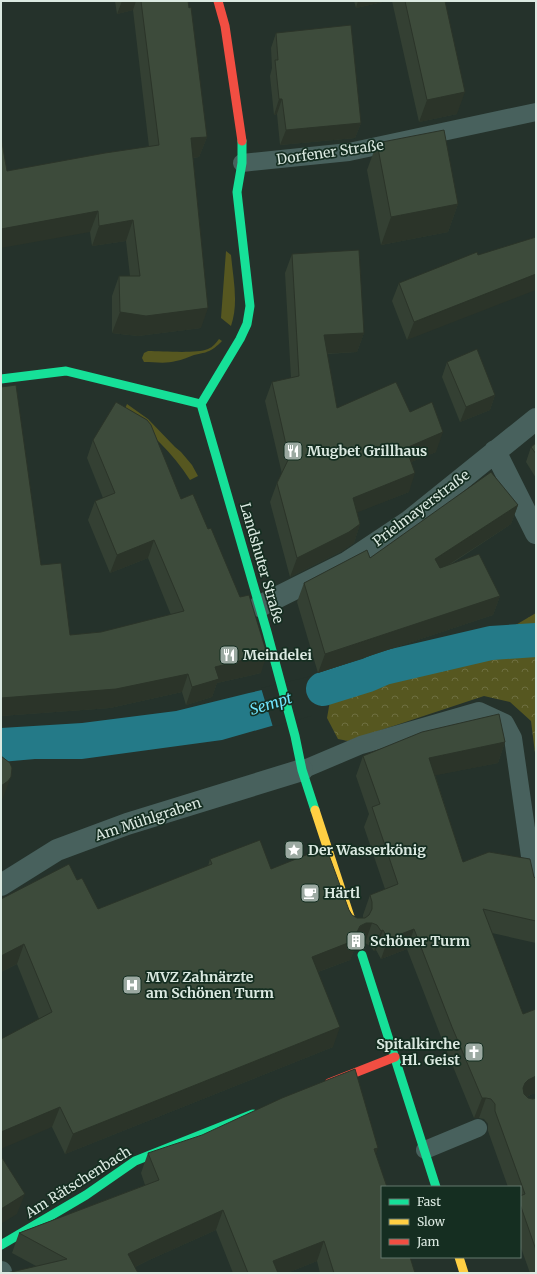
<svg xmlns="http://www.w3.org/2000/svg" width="537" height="1274" viewBox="0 0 537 1274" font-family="Merriweather,serif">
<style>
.green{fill:#565720}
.park{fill:url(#park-crowns)}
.water{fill:#247a88}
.pier{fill:#25322b}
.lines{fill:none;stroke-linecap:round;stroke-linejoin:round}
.canal{stroke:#247a88;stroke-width:34}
.lane{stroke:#48615d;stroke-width:18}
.street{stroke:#48615d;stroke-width:22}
.fast{stroke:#16e098;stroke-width:9}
.slow{stroke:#ffcf43;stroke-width:9}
.jam{stroke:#f24e42;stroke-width:9}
.wall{fill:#344033}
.shaded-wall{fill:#2b3429}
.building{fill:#3d4b3b;stroke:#2b3429}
.labels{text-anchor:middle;stroke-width:3.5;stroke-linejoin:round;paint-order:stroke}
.street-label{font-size:14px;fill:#dbe9e1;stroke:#152e21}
.poi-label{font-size:14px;font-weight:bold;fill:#dbe9e1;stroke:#152e21;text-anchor:start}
.water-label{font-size:15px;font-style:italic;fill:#70e5fd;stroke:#152e21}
</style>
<defs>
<pattern id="park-crowns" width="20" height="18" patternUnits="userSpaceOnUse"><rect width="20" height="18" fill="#565720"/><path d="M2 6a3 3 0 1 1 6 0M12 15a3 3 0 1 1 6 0" fill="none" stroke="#6e6f40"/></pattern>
</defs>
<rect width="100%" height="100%" fill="#25322b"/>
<!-- green -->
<path class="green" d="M226,251L231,255C233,278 239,303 231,326L221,318Z
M219,339L222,341C211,352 208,352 194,355C188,357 182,360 176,361C166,364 154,362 144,362L142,358L144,353L148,351C162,351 196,354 208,349C213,347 216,343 219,339Z
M127,404L148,419L175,447L181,452L192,465L198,476L190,480C172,452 150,431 123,413Z"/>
<!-- park -->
<path class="park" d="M536,613V802L535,753L531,721L510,702L484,696L348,741L338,739L327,718L330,701L448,665Z"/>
<!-- water -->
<path class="water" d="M350,670L368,675L360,683L324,698L310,715L222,740L82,759H35L1,762V728L82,723L176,711L249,693Z"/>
<!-- pier -->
<path class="pier" d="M312,676L320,706L311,716L273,727L261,688Z"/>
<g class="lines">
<!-- canal -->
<path class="canal" d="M323,689L368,675L384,668L491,643L536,640"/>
<!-- lane -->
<path class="lane" d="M242,163L349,152L536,112
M302,770L361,745L479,711L505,723L513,738L535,891
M425,1150L478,1128"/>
<!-- street -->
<path class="street" d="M495,451L536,533
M260,606L348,562L408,522L536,419
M1,885L57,850L127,824L302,770
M1,1272V1273"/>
<!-- fast -->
<path class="fast" d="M1,379L66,371L201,404
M201,404L267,632L295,736L302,770L315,810
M201,404L240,339L247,324L250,306L237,192L242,163V141
M362,955L436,1187
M1,1245L86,1195L135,1161L253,1114"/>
<!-- slow -->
<path class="slow" d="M315,810L353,926
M459,1257L464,1273"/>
<!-- jam -->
<path class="jam" d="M218,1L225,26L242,141
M329,1083L395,1057"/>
</g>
<!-- wall -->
<path class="wall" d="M115,1H188L207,137L199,157L193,158L201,328L138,336L112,333V296L119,276H130L126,241L92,246L90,232L7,171L149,147L133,10L117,14Z
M354,1H387L356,8Z
M392,1H445L457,114L419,122Z
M276,33L361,123L355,138L280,145L277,114L274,115L270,76L272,68L271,48Z
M377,143L458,204L448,232L381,245L367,170Z
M292,254L364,333L357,352L327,354L337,408L410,412L436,452L411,462L409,492L357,512L360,524L354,543L342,551L290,577L270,502L277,483L282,474L265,401L272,382L291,378L285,273Z
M478,255L407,340L392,301L399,283Z
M447,362L495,395L490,410L460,422L442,377Z
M93,440L181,499L261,673L217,683L212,697L186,705L182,692L110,708L1,716L41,565L70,635L101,632L171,615L148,558L110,573L88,520L95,501L103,498L87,458Z
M536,443V478L526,462L531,447Z
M518,505L511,524L448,566L500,596L493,615L318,673L297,602L304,583L370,558Z
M505,742L498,763L435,775L463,862L534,877L536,879V943L492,933L523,1014L536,1009V1094H532L527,1097L528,1098L533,1099L536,1098V1273H530L520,1245V1187H508L488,1131V1124L484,1119L479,1118H474L445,1047L407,949L381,959L376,950L374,951L370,946L365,943H359L356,945L350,960L318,972L333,1047L65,1154L52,1127L39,1019L17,964L1,972V899L77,880L98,909L208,866L210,859L271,869L349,910L352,915L357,918H363V915L370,895L385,889L364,827L369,814L356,776L363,756Z
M148,1153L376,1155L415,1273H320L317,1261L287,1273H233L216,1230L149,1260L135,1267L36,1266L12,1253L19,1233L145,1185L141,1173Z"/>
<!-- shaded-wall -->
<path class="shaded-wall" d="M122,1H136L133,10L117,14Z
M358,1H387L356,8Z
M465,92L457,114L419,122L427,100Z
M279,99H282L277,114L274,115Z
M361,123L355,138L280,145L286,130Z
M207,137L199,157L184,159L191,138Z
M458,204L448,232L381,245L391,217Z
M98,211L90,232L1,248V229Z
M133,220L126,241L92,246L99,226Z
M536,274V290L407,340L414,322Z
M208,308L201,328L138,336L112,333L120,312Z
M364,333L357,352L317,354L324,335Z
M495,395L490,410L460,422L466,407Z
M443,432L436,452L399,467L406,448Z
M415,473L409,492L346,517L353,498Z
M518,505L511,524L428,578L435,559Z
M360,524L354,543L342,551L290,577L297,558Z
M154,540L148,558L110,573L117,555Z
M500,596L493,615L318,673L325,654Z
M267,654L261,673L217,683L212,697L186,705L192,687L215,667Z
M188,674L182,692L110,708L1,716V698Z
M505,742L498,763L422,778L429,758Z
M11,777L3,798L1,801V786Z
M366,923H372L365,943H359L356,945L350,960L304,977L312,957Z
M414,929L407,949L381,959L388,939Z
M383,930L376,950L374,951L381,931Z
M24,944L17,964L1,972V956Z
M340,1027L333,1047L65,1154L73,1134Z
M536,1076V1094H532L521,1100L517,1103L525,1083L528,1080Z
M482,1098H486L479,1118H474Z
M60,1107L52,1127L1,1149V1132Z
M378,1148L371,1168L374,1149Z
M25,1194L17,1214L1,1224V1209Z
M223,1210L216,1230L149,1260L123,1273L128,1254L157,1240Z
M324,1241L317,1261L287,1273H269L273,1261Z"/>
<!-- building -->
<path class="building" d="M141,1H188L189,8L191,7L207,137L191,138L208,308L146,316L120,312L119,276H140L133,220L99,226L98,211L1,229V137L7,171L105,153L159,145Z
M405,1H445L465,92L427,100Z
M351,25L361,123L286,130L282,99H279L275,60H278L276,33Z
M444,130L458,204L391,217L377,143Z
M536,237V274L414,322L399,283L477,252L478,255Z
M359,250L364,333L324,335L337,408L396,382L410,412L432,402L443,432L406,448L415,473L353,498L360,524L349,532L297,558L277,483L289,458L272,382L299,376L292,254Z
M477,349L495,395L466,407L447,362Z
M16,385L41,565L61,563L70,635L101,632L184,611L154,540L117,555L95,501L115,493L93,440L116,402L147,420L151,425L181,499L193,494L208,529L211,528L240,597L249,595L267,654L215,667L219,679L192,687L188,674L116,689L1,698V387Z
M536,443V454L531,447Z
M491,472L518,505L435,559L440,568L479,554L500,596L325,654L304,583L367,550L370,558Z
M499,714L505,742L429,758L463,862L489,852L530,859L534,877L536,879V921L483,909L523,1014L536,1009V1076L528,1080L525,1083L523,1088L524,1094L528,1098L533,1099L536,1098V1250L520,1204V1196L525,1194L495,1111V1104L491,1099L486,1098H482L452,1027L414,929L388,939L383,930L381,931L377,925L372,923H366L360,926L357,932L358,939L312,957L340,1027L73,1134L60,1107L1,1132V1039L52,1012L24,944L1,956V899L69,864L77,880L82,878L98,909L212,864L210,859L260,840L271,869L326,847L349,910L352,915L357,918H365L369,915L372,909V902L370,895L398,884L372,807L380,804L363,756L422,732Z
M1,756L10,763L12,768L11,777L8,781L1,786Z
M355,1069L378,1148L374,1149L387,1187H382V1257H410L415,1273H334L324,1241L273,1261L278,1273H248L223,1210L157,1240L128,1254L138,1273H7L67,1259L19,1233L159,1180L148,1153L202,1135L282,1098Z
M1,1156L25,1194L1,1209Z"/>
<!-- icons -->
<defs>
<symbol id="restaurant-square" viewBox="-11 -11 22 22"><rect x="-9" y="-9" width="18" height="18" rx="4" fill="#9ba9a1" stroke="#152e21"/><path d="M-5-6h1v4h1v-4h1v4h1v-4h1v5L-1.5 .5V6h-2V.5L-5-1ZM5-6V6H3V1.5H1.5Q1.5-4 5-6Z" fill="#fff"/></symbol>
<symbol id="sight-square" viewBox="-11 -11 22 22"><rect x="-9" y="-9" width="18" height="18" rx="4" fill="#9ba9a1" stroke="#152e21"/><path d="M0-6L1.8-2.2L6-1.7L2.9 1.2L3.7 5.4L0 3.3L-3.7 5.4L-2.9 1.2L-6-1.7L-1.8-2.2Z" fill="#fff"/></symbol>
<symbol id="cafe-square" viewBox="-11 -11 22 22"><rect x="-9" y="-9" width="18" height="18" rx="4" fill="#9ba9a1" stroke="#152e21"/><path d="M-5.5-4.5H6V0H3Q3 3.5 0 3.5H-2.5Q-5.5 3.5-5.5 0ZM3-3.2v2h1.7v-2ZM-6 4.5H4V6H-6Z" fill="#fff"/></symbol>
<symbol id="building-square" viewBox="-11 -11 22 22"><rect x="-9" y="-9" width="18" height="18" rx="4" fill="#9ba9a1" stroke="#152e21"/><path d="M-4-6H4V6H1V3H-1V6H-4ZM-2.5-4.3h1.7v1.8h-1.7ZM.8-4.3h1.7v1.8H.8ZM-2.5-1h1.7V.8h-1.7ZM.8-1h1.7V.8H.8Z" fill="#fff"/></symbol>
<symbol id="hospital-square" viewBox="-11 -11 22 22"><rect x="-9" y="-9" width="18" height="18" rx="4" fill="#9ba9a1" stroke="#152e21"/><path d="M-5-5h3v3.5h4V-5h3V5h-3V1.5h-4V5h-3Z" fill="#fff"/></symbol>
<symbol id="church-square" viewBox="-11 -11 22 22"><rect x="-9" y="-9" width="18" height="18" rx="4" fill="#9ba9a1" stroke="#152e21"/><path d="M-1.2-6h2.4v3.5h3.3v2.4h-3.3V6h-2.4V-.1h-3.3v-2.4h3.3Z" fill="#fff"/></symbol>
</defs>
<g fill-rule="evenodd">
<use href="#restaurant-square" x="282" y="440" width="22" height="22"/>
<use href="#restaurant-square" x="218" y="644" width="22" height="22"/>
<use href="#sight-square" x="283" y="839" width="22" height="22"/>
<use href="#cafe-square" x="299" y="882" width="22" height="22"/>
<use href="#building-square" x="345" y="930" width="22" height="22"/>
<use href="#hospital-square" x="121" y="974" width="22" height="22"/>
<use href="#church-square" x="463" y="1041" width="22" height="22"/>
</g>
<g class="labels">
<!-- street labels -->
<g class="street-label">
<text transform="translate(330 152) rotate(-8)" y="5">Dorfener Straße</text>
<text transform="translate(421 508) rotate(-37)" y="5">Prielmayerstraße</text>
<text transform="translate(262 563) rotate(74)" y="5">Landshuter Straße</text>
<text transform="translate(148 819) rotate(-18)" y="5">Am Mühlgraben</text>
<text transform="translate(78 1182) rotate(-32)" y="5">Am Rätschenbach</text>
</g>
<!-- poi labels -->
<g class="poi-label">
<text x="307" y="456">Mugbet Grillhaus</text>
<text x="243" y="660">Meindelei</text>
<text x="308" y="855">Der Wasserkönig</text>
<text x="324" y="898">Härtl</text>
<text x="370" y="946">Schöner Turm</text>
<text x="146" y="982">MVZ Zahnärzte<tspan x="146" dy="16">am Schönen Turm</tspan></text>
<text x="460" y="1049" text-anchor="end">Spitalkirche<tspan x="460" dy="16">Hl. Geist</tspan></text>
</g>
<!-- water labels -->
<g class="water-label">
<text transform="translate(271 704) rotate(-17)" y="5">Sempt</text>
</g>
</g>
<!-- border -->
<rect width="537" height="1274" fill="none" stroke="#dbe9e1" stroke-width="4"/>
<!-- legend -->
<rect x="381" y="1186" width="140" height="72" fill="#152e21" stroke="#64796e"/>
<rect x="389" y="1199" width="20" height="6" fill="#16e098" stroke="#64796e"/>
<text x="417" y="1206" font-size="12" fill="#dbe9e1">Fast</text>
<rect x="389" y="1219" width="20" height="6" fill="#ffcf43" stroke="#64796e"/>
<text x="417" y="1226" font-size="12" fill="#dbe9e1">Slow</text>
<rect x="389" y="1239" width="20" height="6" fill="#f24e42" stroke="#64796e"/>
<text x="417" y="1246" font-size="12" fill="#dbe9e1">Jam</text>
</svg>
